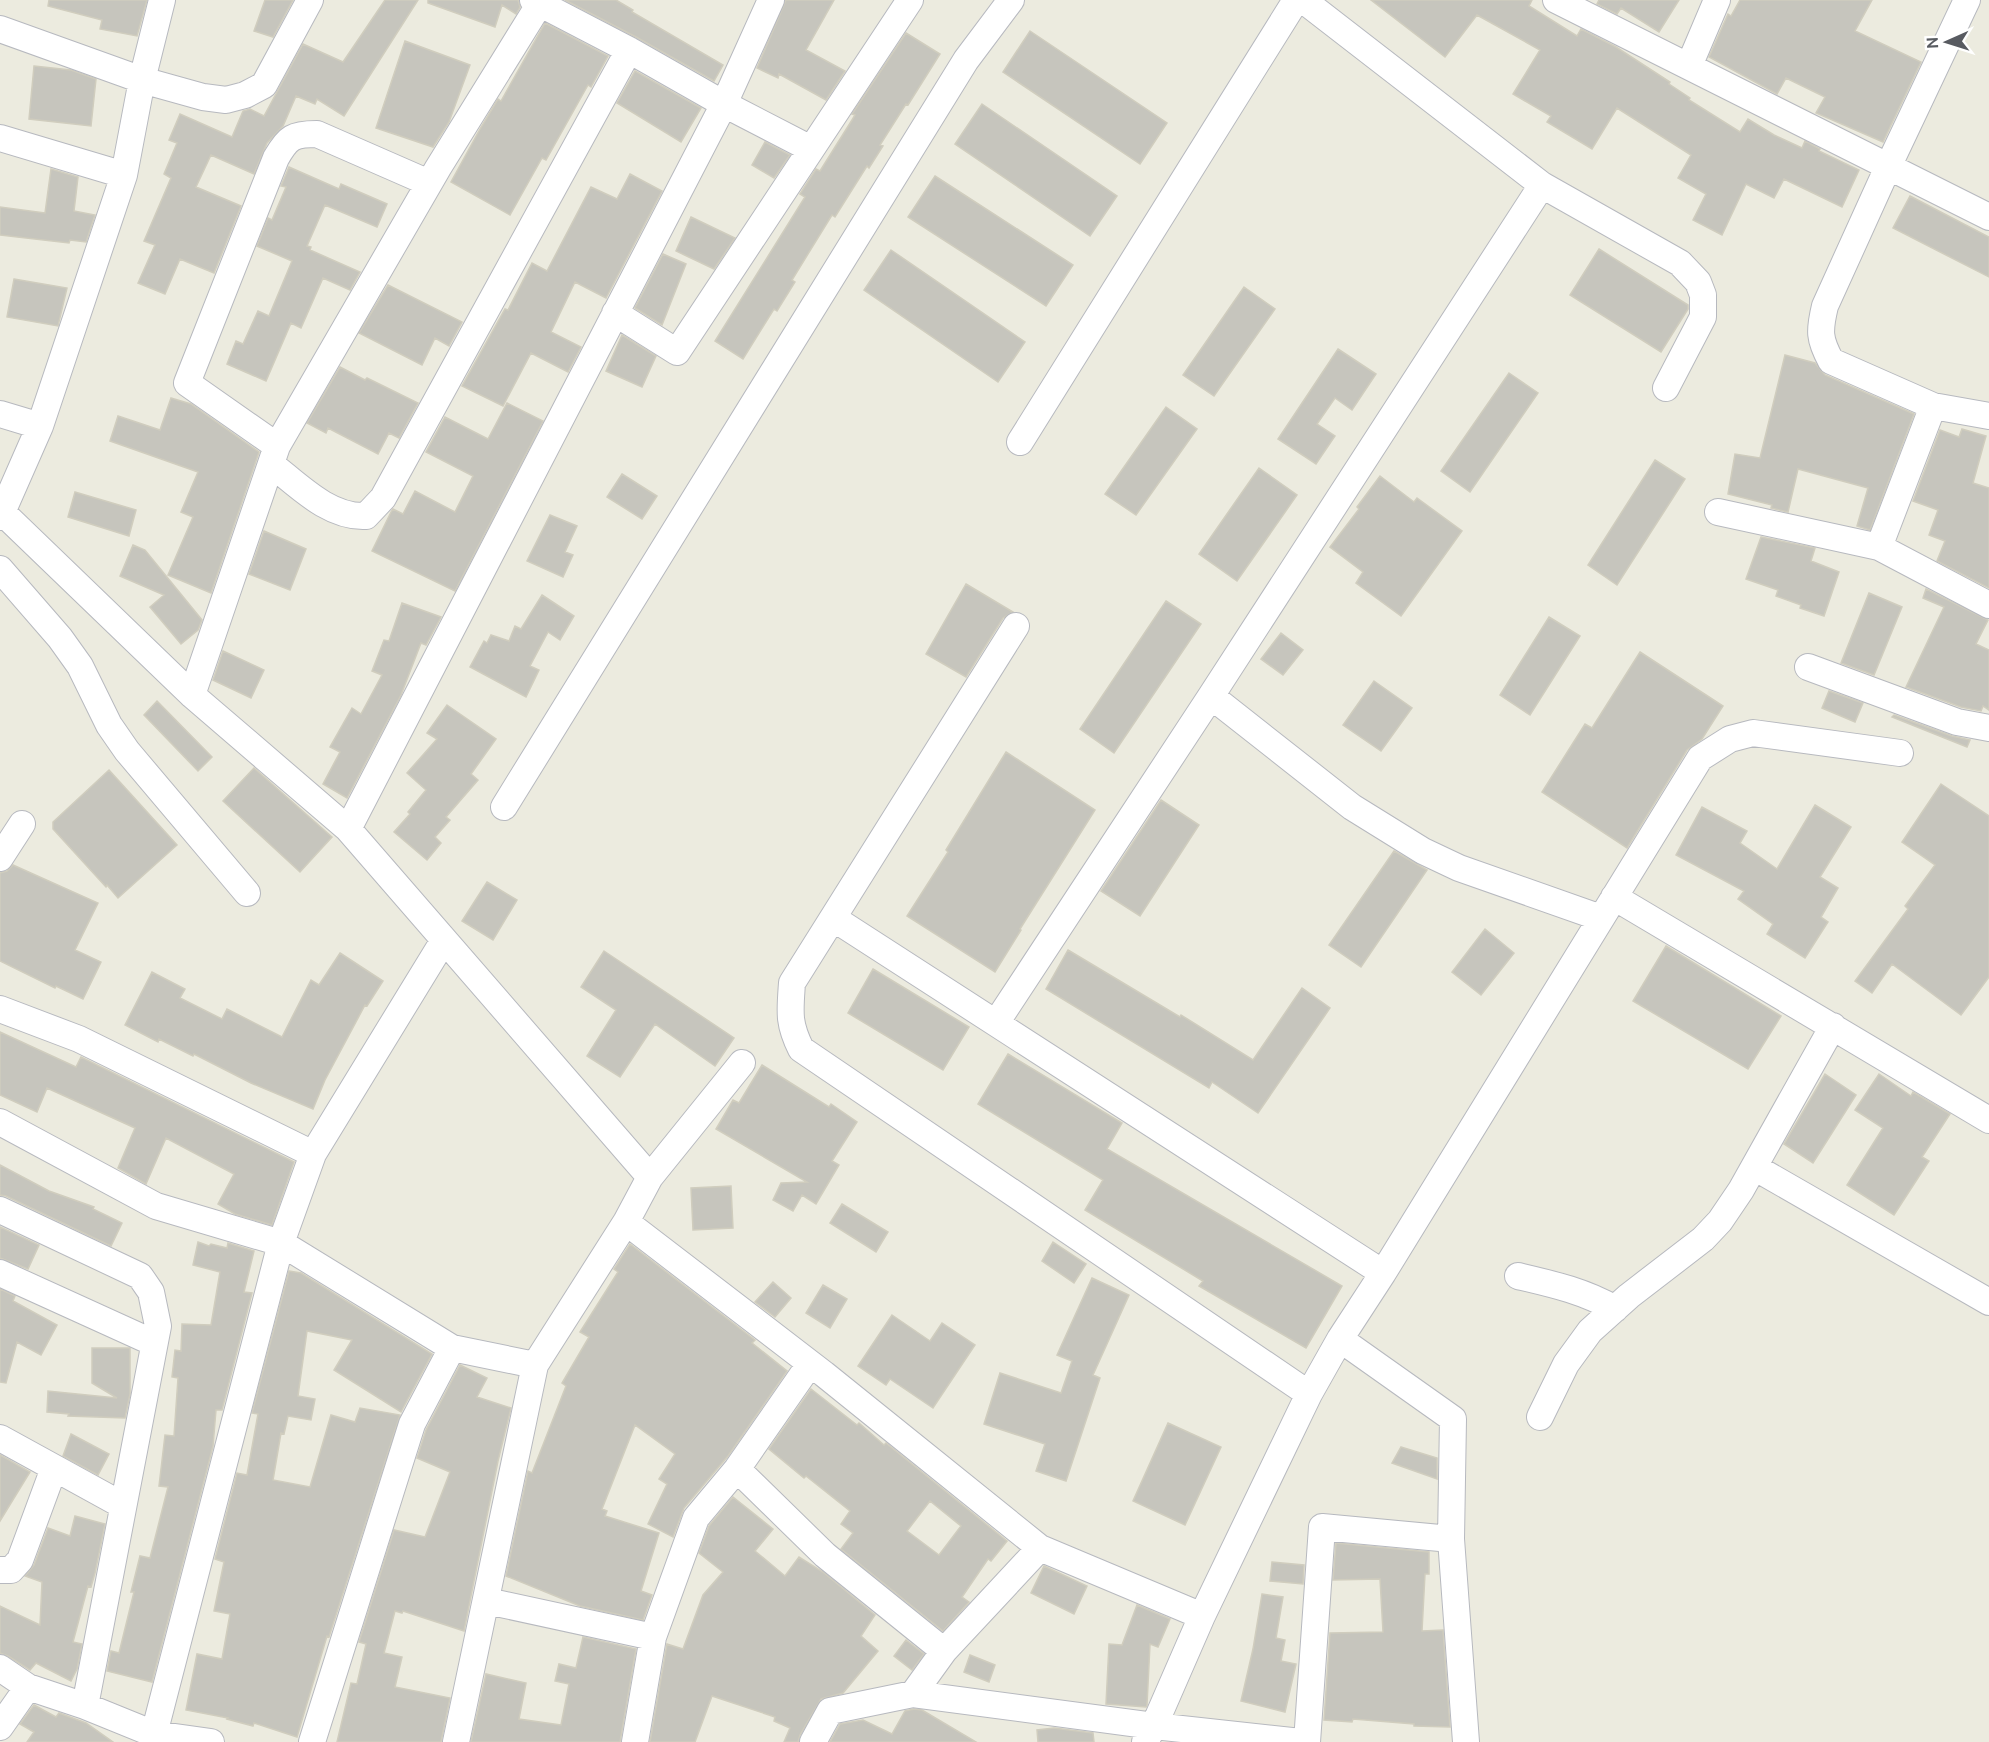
<svg xmlns="http://www.w3.org/2000/svg" width="1989" height="1742" viewBox="0 0 1989 1742" font-family="Ubuntu,sans-serif">
<style>
.building{fill:#c6c5bd;stroke:#d0cdbe;stroke-width:1.5;fill-rule:evenodd}
.lines{fill:none;stroke-linecap:round;stroke-linejoin:round}
.minor-casing{stroke:#b7b9bf;stroke-width:28}
.minor{stroke:#fff;stroke-width:26}
</style>
<rect width="100%" height="100%" fill="#ecebdf"/>
<!-- building -->
<path class="building" d="M49,0H147L137,36L100,29L102,20L48,6Z
M265,0H293L273,37L254,31Z
M385,0H418L344,116L317,99L315,104L296,96L283,126L267,143L254,174L211,155L196,187L241,206L214,273L180,259L165,294L138,283L155,245L144,241L171,178L164,174L177,143L169,140L180,114L232,137L243,111L250,109L264,116L303,44L343,62Z
M428,0H518L520,7L516,14L502,5L495,27L428,3Z
M565,0H616L633,10L632,12L723,65L714,81L636,37Z
M786,0H834L806,50L845,71L826,100L779,74L778,78L757,68Z
M1371,0H1532L1529,6L1577,36L1581,29L1616,47L1670,82L1669,84L1690,98L1689,100L1740,132L1748,119L1774,135L1802,148L1805,141L1820,149L1819,151L1859,170L1842,207L1784,179L1774,198L1746,184L1722,235L1693,220L1706,194L1678,178L1691,155L1617,108L1592,149L1547,122L1551,116L1513,94L1540,50L1477,15L1445,57Z
M1599,0H1679L1659,32L1621,8L1617,14L1597,4Z
M1740,0H1872L1855,31L1921,62L1883,142L1816,113L1825,97L1786,78L1777,94L1709,57L1728,14L1731,16Z
M545,23L608,56L591,87L588,85L546,160L542,158L510,215L451,182L480,129L498,99L501,101Z
M1030,31L1167,123L1140,164L1003,72Z
M906,33L940,54L908,105L906,104L880,145L883,146L869,168L867,166L835,217L832,215L792,280L795,282L777,311L774,309L743,359L715,341L805,197L800,194L816,169L820,171L852,120L855,115L852,114Z
M405,41L470,65L449,122L433,147L376,128Z
M34,66L71,70L96,79L91,126L29,119Z
M635,71L701,108L681,142L617,103Z
M982,104L1117,196L1090,236L955,144Z
M765,142L790,155L774,178L752,165Z
M289,167L339,189L341,184L387,204L377,227L325,205L307,246L311,247L310,250L360,272L350,290L323,278L301,328L291,323L266,381L227,364L236,341L243,344L258,311L269,316L292,261L257,246L268,218L272,220L286,187L281,186Z
M51,169L78,177L74,211L95,215L86,242L70,240L69,243L0,235V207L45,213Z
M630,174L662,191L606,298L575,282L551,332L581,347L568,372L531,353L503,406L462,386L505,309L508,310L532,263L547,271L591,187L617,199Z
M935,176L1073,265L1046,306L908,217Z
M1910,196L1989,237V277L1893,228Z
M691,217L735,238L714,269L676,251Z
M1599,249L1688,305V309L1661,352L1570,295Z
M891,250L1025,342L998,382L864,290Z
M663,254L686,264L662,325L635,308Z
M14,279L67,288L58,326L7,317Z
M388,285L462,322L449,346L435,338L422,365L359,333Z
M1244,287L1275,309L1214,396L1183,375Z
M622,335L656,356L642,387L606,371Z
M1338,349L1376,374L1352,410L1335,398L1317,424L1335,436L1316,464L1278,439Z
M1785,355L1815,363L1825,375L1914,414L1870,530L1857,526L1868,488L1798,469L1788,512L1771,508L1772,505L1728,494L1735,454L1760,458Z
M340,367L365,380L367,378L418,403L399,438L389,433L378,454L328,428L326,433L307,423Z
M1509,373L1538,393L1470,492L1441,471Z
M171,398L191,404L259,452L211,593L168,575L193,517L181,512L198,472L110,441L118,416L160,430Z
M507,403L543,421L455,591L372,551L391,512L393,509L403,514L415,491L455,512L473,476L426,452L445,417L488,439Z
M1166,407L1197,429L1136,515L1105,494Z
M1962,429L1986,436L1973,483L1989,488V588L1937,561L1945,541L1929,535L1938,510L1913,501L1940,430L1959,437Z
M1655,460L1685,479L1617,585L1588,565Z
M1259,468L1297,495L1237,581L1199,554Z
M622,474L657,496L642,519L607,497Z
M1380,476L1414,502L1417,498L1462,531L1401,616L1356,583L1363,572L1330,547L1359,509L1357,507Z
M75,492L136,510L129,536L68,517Z
M550,515L577,526L565,552L573,555L563,577L527,561Z
M264,531L306,549L290,590L249,574Z
M1761,537L1815,548L1811,561L1839,572L1824,616L1800,608L1801,605L1776,596L1778,590L1746,579Z
M133,545L145,550L202,620L198,630L181,644L150,607L164,595L120,576Z
M966,584L1013,612L1003,618L966,677L926,654Z
M1926,589L1988,620L1976,644L1989,650V710L1983,706L1981,711L1961,707L1906,687L1944,607L1923,598Z
M1869,593L1902,607L1874,675L1841,663Z
M542,595L574,616L560,640L548,632L530,666L539,670L526,697L470,667L484,641L487,643L491,635L509,641L515,626L521,629Z
M1166,601L1201,624L1114,753L1080,729Z
M402,603L441,617L426,645L421,643L401,695L347,798L323,784L340,752L330,747L352,708L361,714L382,675L372,671L384,640L389,641Z
M1549,617L1580,636L1530,715L1500,695Z
M1281,633L1303,650L1283,675L1261,659Z
M223,651L264,670L251,698L213,680Z
M1640,652L1723,706L1702,739L1687,750L1627,848L1542,792L1585,724L1592,728Z
M1374,681L1412,708L1381,751L1343,725Z
M1829,691L1863,703L1855,722L1822,708Z
M157,701L212,757L198,771L144,715Z
M447,705L496,739L471,774L478,780L446,817L450,820L435,837L441,843L427,860L394,832L410,814L408,812L426,790L407,773L437,739L427,733Z
M1894,715L1952,736L1970,740L1967,747L1892,717Z
M1006,752L1095,810L1020,929L1021,930L995,972L907,916L948,852L946,850Z
M254,768L332,837L300,872L223,801Z
M109,770L177,845L118,898L107,885L106,887L53,829V822Z
M1941,784L1989,816V977L1961,1015L1892,964L1872,993L1855,981L1908,909L1905,906L1935,865L1902,842Z
M1161,800L1199,825L1140,916L1101,891Z
M1815,805L1851,827L1820,877L1838,888L1821,917L1828,922L1805,958L1767,934L1773,924L1738,899L1744,891L1676,855L1702,807L1747,831L1740,843L1777,869Z
M1394,851L1427,870L1361,967L1329,945Z
M13,865L98,903L75,950L101,962L83,999L56,986L55,988L0,961V873L7,871Z
M487,882L517,900L493,940L462,921Z
M1485,929L1514,953L1481,995L1452,972Z
M1666,946L1781,1016L1748,1069L1633,1001Z
M1068,950L1180,1017L1181,1015L1253,1060L1302,988L1330,1008L1258,1113L1212,1082L1209,1088L1046,989Z
M604,951L734,1038L715,1066L655,1024L620,1077L587,1056L616,1010L581,987Z
M340,953L383,981L367,1006L365,1005L325,1080L313,1109L251,1083L194,1054L193,1056L159,1039L158,1042L125,1025L152,972L185,989L180,998L222,1019L227,1009L282,1037L311,980L319,985Z
M873,969L969,1027L943,1070L848,1013Z
M0,1032L76,1067L81,1057L294,1162L272,1225L235,1214L218,1204L234,1174L166,1138L146,1184L118,1168L135,1128L47,1088L37,1112L0,1095Z
M1008,1054L1122,1123L1107,1149L1342,1286L1306,1348L1199,1286L1203,1281L1085,1210L1103,1180L978,1104Z
M762,1065L829,1107L831,1104L857,1122L832,1161L839,1165L816,1204L802,1195L793,1211L773,1200L781,1183L807,1182L716,1129L733,1100L739,1103Z
M1825,1074L1856,1095L1813,1163L1784,1144Z
M1879,1074L1911,1096L1913,1092L1950,1114L1922,1157L1929,1161L1894,1215L1847,1185L1883,1128L1855,1110Z
M0,1165L49,1191L94,1207L93,1209L122,1223L111,1246L6,1196L0,1195Z
M731,1186L733,1228L693,1230L691,1188Z
M842,1204L888,1232L876,1252L830,1223Z
M0,1227L39,1245L28,1269L0,1258Z
M198,1242L209,1246L211,1244L227,1248L228,1243L254,1251L244,1292L252,1293L222,1410H216L213,1446L152,1682L107,1671L111,1651L119,1653L134,1592H131L140,1556L150,1558L168,1487L159,1486L165,1435L174,1436L178,1378L172,1377L175,1350L181,1351L182,1324L211,1325L220,1272L193,1265Z
M1053,1242L1086,1264L1074,1283L1042,1261Z
M630,1244L755,1340L752,1343L787,1371L728,1456L684,1508L673,1537L648,1524L667,1484L659,1479L675,1454L635,1425L602,1509L607,1511L605,1516L659,1533L641,1591L652,1595L643,1620L580,1606L506,1576L528,1471L532,1473L566,1386L562,1383L589,1337L580,1332L618,1272L614,1269Z
M289,1271L301,1273L432,1354L401,1412L334,1370L352,1340L307,1331L298,1396L315,1399L311,1420L288,1416L284,1434L281,1433L273,1480L310,1487L331,1415L355,1422L360,1408L400,1415L329,1637L327,1636L297,1737L254,1723L253,1726L227,1719L228,1718L186,1710L197,1654L222,1659L230,1614L214,1611L224,1562L215,1559L237,1473L247,1475L258,1414L252,1413Z
M1092,1278L1129,1295L1093,1375L1100,1378L1066,1481L1036,1471L1045,1444L984,1424L1000,1373L1061,1393L1072,1361L1057,1355Z
M773,1282L791,1298L775,1317L755,1302Z
M823,1285L847,1299L830,1328L806,1313Z
M0,1289L15,1296L13,1301L57,1325L41,1355L17,1342L6,1383L0,1382Z
M892,1315L930,1341L942,1323L975,1345L933,1408L890,1379L886,1385L858,1366Z
M92,1348H130V1394L125,1418L68,1416L69,1414L47,1412L48,1391L117,1398L92,1383Z
M460,1365L487,1378L477,1397L511,1408L498,1461L464,1631L403,1611L402,1613L395,1611L384,1653L402,1657L395,1687L450,1698L441,1742H337L351,1683L357,1684L366,1644L359,1642L394,1530L425,1537L450,1472L417,1458L426,1430Z
M811,1389L857,1425L859,1423L884,1445L886,1443L1007,1541L991,1561L988,1559L962,1597L969,1602L943,1631L841,1549L853,1533L841,1524L850,1511L806,1476L804,1478L769,1449ZM930,1501L961,1526L939,1555L907,1531Z
M1168,1423L1221,1447L1185,1525L1133,1501Z
M71,1434L109,1454L98,1475L63,1456Z
M1401,1447L1437,1458V1479L1392,1463Z
M0,1455L30,1472L0,1521Z
M733,1497L773,1529L755,1551L785,1576L799,1557L823,1572L875,1615L861,1636L878,1651L843,1693L821,1699L800,1735L798,1742H784L790,1728L774,1721L775,1717L712,1696L695,1742H650L667,1644L683,1649L703,1595L723,1572L699,1553L709,1526Z
M75,1516L105,1524L95,1573L91,1587L88,1586L73,1642L82,1644L77,1669L71,1681L36,1663L30,1670L8,1656L0,1653V1606L40,1625L42,1582L25,1576L34,1565L48,1528L70,1536Z
M1336,1543L1429,1552V1574H1425L1422,1631L1443,1630L1450,1727L1414,1726V1724L1353,1719L1352,1722L1324,1720L1330,1633L1383,1632L1380,1579L1333,1580Z
M1272,1562L1304,1565L1303,1584L1270,1581Z
M1044,1566L1087,1586L1074,1614L1031,1593Z
M1262,1594L1283,1597L1276,1638L1285,1640L1281,1661L1296,1664L1285,1712L1241,1701L1253,1649Z
M1137,1605L1170,1619L1158,1647L1150,1644L1147,1705L1146,1707L1106,1704L1109,1644L1122,1645Z
M583,1637L636,1649L620,1742H471L486,1674L526,1683L519,1719L561,1725L569,1684L555,1681L559,1664L576,1668Z
M906,1640L924,1654L912,1670L894,1656Z
M970,1655L995,1665L989,1682L964,1672Z
M34,1705L56,1717L59,1713L86,1723L113,1742H27L34,1732L20,1724Z
M914,1709L922,1710L976,1742H830L840,1724L863,1720L892,1734L905,1711Z
M1054,1728L1093,1733L1094,1742H1038L1037,1730Z"/>
<g class="lines">
<defs>
<path id="minor" d="M771,0L724,104L811,149
M1303,0L1542,185L1680,263L1698,282L1703,295V317L1666,388
M1556,0L1989,217
M0,29L142,80L203,97L226,100L245,95L264,85L310,0
M1689,66L1717,0
M0,138L124,175
M615,313L677,352L910,0
M1933,406L1831,361C1819,339 1819,331 1825,306L1888,167L1967,0
M0,414L40,426
M1989,416L1933,406L1879,547L1989,605
M1020,442L1296,0
M277,446L187,383L276,158C288,137 293,134 317,134L429,183
M271,464C298,485 329,518 366,516L383,498L629,50L533,0
M2,512L192,695L348,829L650,1177
M1718,512L1879,547
M0,517L40,426L124,175L142,80L162,0
M0,569L60,638L80,666L109,725L127,751L247,893
M1016,626L792,983C790,1012 788,1023 801,1049L1309,1394
M1808,667L1957,722L1989,728
M192,695L277,446L438,168L542,0
M1211,696L1352,807L1423,851L1459,868L1601,918
M504,807L966,60L1011,0
M348,829L724,104L629,50
M0,858L22,824
M1614,897L1989,1120
M833,918L1383,1273
M444,940L313,1154L281,1243L452,1348L535,1365
M0,1009L79,1039L313,1154
M996,1023L1211,696L1542,185
M0,1122L156,1206L281,1243L154,1734
M1754,1167L1989,1302
M0,1210L140,1276L151,1292L158,1326L85,1706
M626,1222L824,1374L1040,1548
M0,1273L154,1343
M1518,1276C1552,1284 1584,1291 1615,1309
M1340,1339L1453,1419L1451,1539L1466,1742
M1540,1417L1566,1364L1590,1331L1629,1296L1703,1239L1720,1221L1741,1190L1833,1026
M0,1438L122,1505
M737,1469L825,1555L944,1651
M0,1570H11L20,1560L54,1468
M487,1601L653,1637
M0,1668L28,1687
M913,1694L1154,1726L1301,1742
M0,1727L28,1687L85,1706L154,1734L211,1742
M312,1742L412,1424L452,1348
M456,1742L535,1365L626,1222L650,1177L742,1063
M635,1742L653,1637L696,1518L737,1469L810,1364
M813,1742L830,1711L913,1694L944,1651L1040,1548L1202,1616
M1145,1742L1154,1726L1202,1616L1309,1394L1340,1339L1383,1273L1700,758L1730,739L1753,733L1900,753
M1307,1742L1322,1527L1451,1539"/>
</defs>
<!-- minor casing -->
<use href="#minor" class="minor-casing"/>
<!-- minor -->
<use href="#minor" class="minor"/>
</g>
<!-- north arrow -->
<g transform="translate(1947 42) rotate(267)" stroke="#ffffff" stroke-width="4.5" paint-order="stroke">
<path d="M0-4.5L10 22L0 15L-10 22Z" fill="#585b61"/>
<text y="-9" font-size="16" font-weight="bold" text-anchor="middle" fill="#585b61">N</text>
</g>
</svg>
